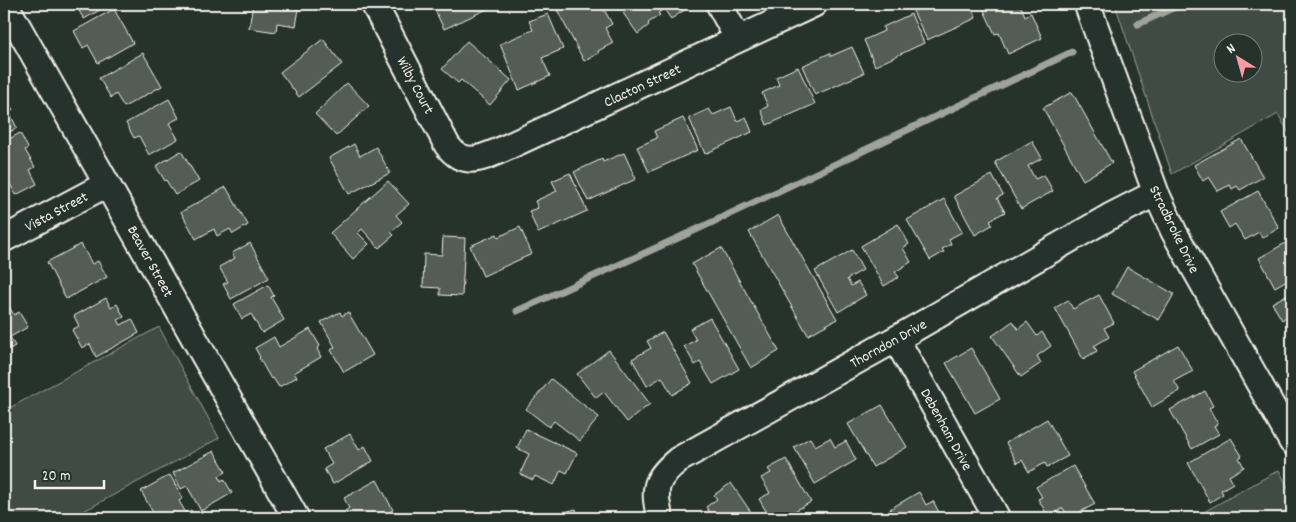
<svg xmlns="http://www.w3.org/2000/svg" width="1296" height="522" viewBox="0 0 1296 522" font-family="Dekko,sans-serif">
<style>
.green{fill:#414b45;stroke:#9a9e96;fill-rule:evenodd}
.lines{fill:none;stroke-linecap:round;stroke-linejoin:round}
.stream{stroke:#9fa39b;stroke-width:7}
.building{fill:#525c55;stroke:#f4f1e8}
.street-casing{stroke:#f4f1e8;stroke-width:29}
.street{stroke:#26332d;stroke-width:25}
.labels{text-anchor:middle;stroke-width:4.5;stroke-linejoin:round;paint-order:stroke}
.street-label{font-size:15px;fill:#f4f1e8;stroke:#26332d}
</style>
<rect width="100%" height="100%" fill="#26332d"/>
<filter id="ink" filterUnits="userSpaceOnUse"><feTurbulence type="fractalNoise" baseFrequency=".02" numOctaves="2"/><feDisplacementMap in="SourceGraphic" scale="10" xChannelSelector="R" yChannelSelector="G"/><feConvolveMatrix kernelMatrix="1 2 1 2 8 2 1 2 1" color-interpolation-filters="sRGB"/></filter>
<g filter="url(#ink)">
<!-- green -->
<path class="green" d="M1115,4H1292V139L1278,114L1172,174ZM1224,42H1254V72H1224Z
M159,327L219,438L71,518H4V411Z
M1279,470L1292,495V518H1193Z"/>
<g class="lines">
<!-- stream -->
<path class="stream" d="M1138,24L1181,4
M517,311L700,228L1072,52"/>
</g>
<!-- building -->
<path class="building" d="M75,4H103L105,7L84,19Z
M253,4H297L296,8L299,9L296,26L277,23L276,32L249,28Z
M432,4H496V5L444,29Z
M554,4H573L576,10L588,4H601L612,24L605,28L613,43L598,51L599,53L584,61Z
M644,4H683L686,9L671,19L664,9L658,13L660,15L648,23L649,25L638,34L623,13L635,5L637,8Z
M929,4H970L976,18L927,40L913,11Z
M981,4H1020L1025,16L1031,13L1042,38L1008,54L999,33L995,34Z
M114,9L133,43L98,63L88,45L83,48L74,31Z
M548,14L563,49L542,58L550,76L519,90L500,44L533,30L529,21Z
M911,14L924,43L875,66L864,40L884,31L883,27Z
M323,39L342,64L299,97L280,72Z
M467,41L511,80L490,105L461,80L458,83L442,69Z
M852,47L864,73L815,95L802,66L830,53L831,56Z
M143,53L162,86L124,107L116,94L111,98L99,78Z
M798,67L815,104L767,125L761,110L768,106L762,93L779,85L776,77Z
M347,83L369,106L336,136L315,114Z
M1072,92L1112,163L1083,180L1043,108Z
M4,94L13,110L9,112L17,128L4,135Z
M169,99L179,118L169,123L178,139L149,155L139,136L134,138L126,123Z
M731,107L737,121L746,117L752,132L705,154L689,118L709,109L713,115Z
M683,118L698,150L649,172L637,147L657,138L654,131Z
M20,133L28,148L25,150L35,167L30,170L37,184L16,195L4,173V142Z
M1241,139L1263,177L1240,190L1237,186L1232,189L1230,185L1218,191L1209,177L1203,181L1194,165Z
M1032,141L1042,158L1028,166L1035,179L1044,175L1053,191L1021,209L995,162Z
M354,144L360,156L376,147L390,173L349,194L329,158Z
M181,151L199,181L175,195L166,180L165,181L156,166Z
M624,153L636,179L588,201L574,172L602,159L603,162Z
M570,173L587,211L538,233L529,211L538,208L535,201L557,191L552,181Z
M992,175L1003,195L997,198L1005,212L990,220L992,225L975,235L954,196Z
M388,181L409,204L396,215L402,222L391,232L394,235L379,248L362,229L358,233L369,244L353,259L330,233Z
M226,187L248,225L233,234L230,229L217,236L214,229L196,239L181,212Z
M1258,191L1279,228L1262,238L1259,232L1245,240L1235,224L1229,228L1220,212Z
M944,199L962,232L949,239L951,244L942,249L944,252L930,260L907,220Z
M778,215L837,319L808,335L749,232Z
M898,224L909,244L903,248L911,262L895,272L899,277L884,286L861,246Z
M520,227L532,254L483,276L470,246L497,234L498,237Z
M443,237L465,238L462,296L440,295V288L423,287L424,254L442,255Z
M1289,241L1292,247V277L1275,287L1259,258Z
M250,243L269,278L231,299L223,284L228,282L219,267L235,258L232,253Z
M81,244L92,264L98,261L107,277L66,299L47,262Z
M721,248L779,351L751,368L692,264Z
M852,250L863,270L847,279L851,286L858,282L866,295L838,312L815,271Z
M1127,267L1174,294L1159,320L1112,294Z
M268,285L274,296L271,297L284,320L262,333L251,314L242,319L234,304Z
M1292,292V328L1286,317L1282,320L1272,303Z
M1099,295L1114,323L1104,328L1109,337L1094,346L1097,351L1083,359L1055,308L1068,300L1073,309Z
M4,298L14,315L19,312L28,327L10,337L15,346L4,352Z
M106,298L111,308L117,304L124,317L118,320L121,325L132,319L139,333L96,357L90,344L82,348L72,330L79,326L74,316Z
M340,312L342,316L348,312L373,355L344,372L331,350L335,347L321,322Z
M710,318L739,369L713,384L700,362L695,365L684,346L696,340L690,329Z
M1013,321L1018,329L1027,322L1037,336L1042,332L1051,346L1037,356L1041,363L1021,377L992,336Z
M310,329L320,346L317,349L321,357L294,373L297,377L279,387L273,378L271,379L259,358L260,357L255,348L274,337L279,347Z
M663,332L692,383L672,395L662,377L647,386L632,359L651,348L647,341Z
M1178,345L1193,371L1174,381L1180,391L1152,407L1132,371Z
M971,348L1000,399L975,413L946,363Z
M609,350L650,404L627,422L604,392L596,398L577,374Z
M551,379L599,417L580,441L554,421L549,427L526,409Z
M1205,391L1213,406L1209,408L1218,424L1214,426L1219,434L1192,449L1170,410Z
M882,405L907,447L873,467L848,424Z
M1047,419L1068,456L1047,467L1045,463L1029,472L1022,460L1017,463L1006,443Z
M526,429L577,453L567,473L561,470L554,485L535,476L533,480L520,474L529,454L517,448Z
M350,434L359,450L365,446L373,461L333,484L324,469L332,464L323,449Z
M810,438L815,446L830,438L835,447L846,441L856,460L815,484L794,447Z
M1231,438L1242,456L1239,458L1244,467L1229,476L1233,483L1221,490L1223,494L1210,502L1188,463Z
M214,451L226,472L219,476L221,481L224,479L232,493L201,511L187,486L181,489L173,473Z
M786,459L811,502L782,518H770L759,499L770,493L761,478L771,473L768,469Z
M1073,466L1095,504L1069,518L1063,508L1048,516L1038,499L1042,497L1036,487Z
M170,475L183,498L179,501L186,513L191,510L195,518H156L141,491Z
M377,480L393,510L379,518H349L345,511L349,508L344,498Z
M731,483L755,518H714L706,507L717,499L714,495Z
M919,492L926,505L933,501L942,518H887L894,515L890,509Z
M576,509L578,518H542Z"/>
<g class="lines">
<defs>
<path id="street" d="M5,4L296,518
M374,4L447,145C463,167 480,159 501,150L814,4
M719,4L738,39
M1087,4L1156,193L1174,232L1292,442
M4,239L107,184
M896,339L997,518
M660,518C653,489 654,480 678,460L896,339L1109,217L1156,193"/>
</defs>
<!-- street casing -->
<use href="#street" class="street-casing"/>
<!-- street -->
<use href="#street" class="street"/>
</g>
</g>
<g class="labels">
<!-- street labels -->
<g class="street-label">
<text transform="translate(416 85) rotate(62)" y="5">Wilby Court</text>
<text transform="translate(642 85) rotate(-25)" y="5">Clacton Street</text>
<text transform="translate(56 211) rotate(-28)" y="5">Vista Street</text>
<text transform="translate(1175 229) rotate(64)" y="5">Stradbroke Drive</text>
<text transform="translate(151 261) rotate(61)" y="5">Beaver Street</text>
<text transform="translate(888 343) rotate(-29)" y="5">Thorndon Drive</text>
<text transform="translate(947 429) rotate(61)" y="5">Debenham Drive</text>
</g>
</g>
<!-- margin -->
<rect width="1296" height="522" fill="none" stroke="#26332d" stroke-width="20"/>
<rect x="10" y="10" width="1276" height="502" fill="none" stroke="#f4f1e8" stroke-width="2" filter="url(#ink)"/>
<!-- north arrow -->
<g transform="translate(1238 58) rotate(323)"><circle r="24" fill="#26332d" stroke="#787f78"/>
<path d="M0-4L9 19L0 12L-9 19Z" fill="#ff9aa2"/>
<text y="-8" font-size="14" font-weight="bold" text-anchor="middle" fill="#f4f1e8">N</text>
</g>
<!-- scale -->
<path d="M35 480v8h69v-8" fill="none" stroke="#f4f1e8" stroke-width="2.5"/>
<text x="42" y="480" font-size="15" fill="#f4f1e8" stroke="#26332d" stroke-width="4" paint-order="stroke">20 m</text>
</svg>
